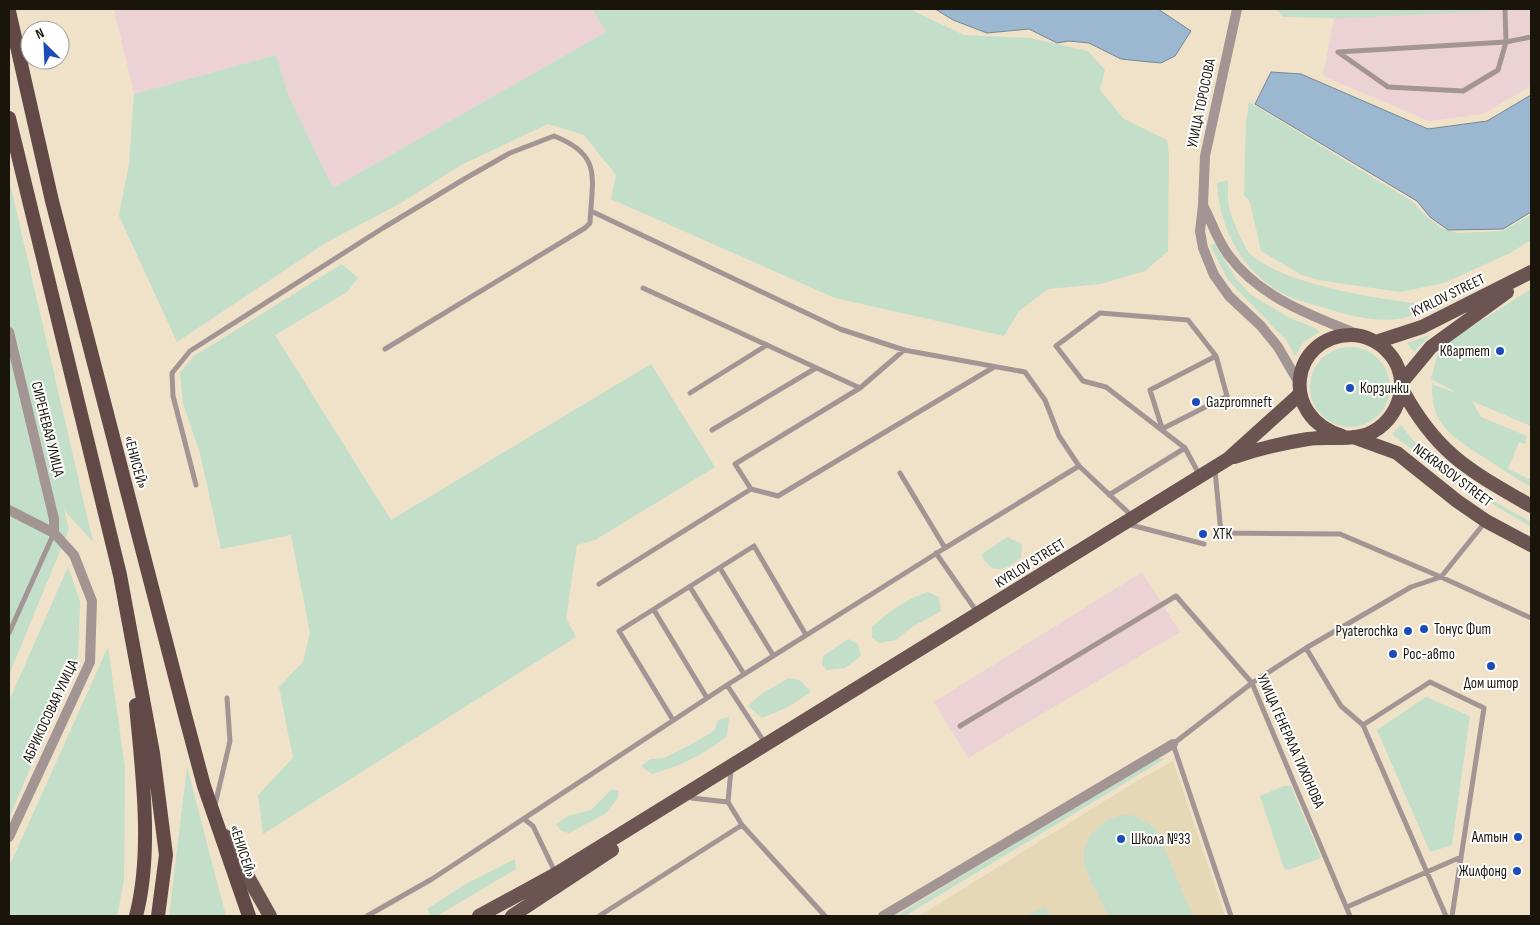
<svg xmlns="http://www.w3.org/2000/svg" width="1540" height="925" viewBox="0 0 1540 925" font-family="'Sofia Sans Condensed',sans-serif">
<style>
.built{fill:#e6d7b6}
.industrial{fill:#edd2d5}
.green{fill:#c3dec9}
.water{fill:#9cb8d0;stroke:#758795}
.lines{fill:none;stroke-linecap:round;stroke-linejoin:round}
.service{stroke:#a29594;stroke-width:5}
.minor{stroke:#a29594;stroke-width:10}
.primary{stroke:#6c5453;stroke-width:14}
.trunk{stroke:#624948;stroke-width:14}
.poi-dot{fill:#1c4cb9;stroke:#fff;stroke-width:2}
.labels{text-anchor:middle;stroke-width:4;stroke-linejoin:round;paint-order:stroke}
.street-label{font-size:15px;fill:#19150b;stroke:#fff}
.poi-label{font-size:15px;fill:#19150b;stroke:#fff;text-anchor:start}
</style>
<rect width="100%" height="100%" fill="#efe2c8"/>
<!-- built -->
<path class="built" d="M1173,761L1225,916H919L1132,784Z"/>
<!-- industrial -->
<path class="industrial" d="M114,9H593L606,32L333,188L290,99L276,55L134,94Z
M1336,9H1531V86L1483,114L1429,121L1323,76Z
M1142,572L1180,632L968,758L934,702Z"/>
<!-- green -->
<path class="green" d="M593,9H909L964,35L1030,38L1088,51L1105,70L1100,90L1124,119L1167,140L1169,156L1168,251L1145,271L1100,284L1048,289L1019,311L1004,336L835,298L611,199L616,175L584,135L548,124L461,165L401,203L327,242L177,342L119,216L129,164L134,94L276,55L290,99L333,188L606,32Z
M1276,9H1495L1493,11L1343,18L1283,17Z
M1249,102L1413,202L1426,216L1443,229L1457,233L1502,231L1531,215V240L1510,253L1444,283L1400,292L1318,280L1300,274L1261,251L1250,202L1244,195L1246,124Z
M9,179L93,542L64,510L69,529L9,675Z
M1228,180C1228,189 1227,198 1229,207C1230,214 1245,250 1251,255C1288,286 1384,300 1432,305C1424,309 1414,315 1404,318C1380,323 1349,316 1325,308C1315,305 1303,302 1292,298C1245,277 1220,233 1217,183Z
M1215,244L1236,279L1251,295L1290,318L1315,328L1319,332L1303,343L1295,356L1287,341L1228,280L1210,245Z
M342,264L358,278L347,292L275,335L391,520L651,364L715,467L595,540L577,545L566,618L576,637L263,834L258,795L293,758L279,687L303,662L310,633L291,535L221,549L200,453L183,404L180,373L194,356Z
M1531,289V426L1472,401L1481,417L1527,436L1525,444L1519,442L1508,469L1531,480V487C1516,479 1502,469 1488,460C1456,439 1430,427 1432,384L1459,394L1431,379L1437,355L1449,341Z
M1430,335L1414,352L1407,343Z
M1310 387a40 40 0 1 1 80 0a40 40 0 1 1-80 0Z
M1401,425C1432,469 1485,496 1531,522V527L1454,481L1392,434Z
M1007,537L1022,544L1021,558C1005,570 993,576 981,555Z
M68,567L80,601L78,656L9,818V701Z
M928,592L939,597L941,611L912,627L896,640L879,643L872,638V627C887,613 908,598 928,592Z
M848,639L858,644L861,656L845,668L826,670L822,664L823,656Z
M108,647L125,768L124,880L117,916H9V867Z
M789,678L801,681L811,692L788,707L762,718L748,706L761,694Z
M1426,697L1470,716L1452,845L1430,852L1377,730Z
M729,717L727,736C705,754 680,766 652,774L641,766L651,759L664,758L690,745L714,731L718,720Z
M1166,758L905,916H896L1153,759Z
M187,767L226,916H169Z
M1284,786H1291L1321,858L1288,870L1284,868L1260,796Z
M612,789L618,791V798L605,814L569,833L561,831L556,824L568,816L591,810Z
M1123,815H1132L1155,827L1193,916H1108C1103,903 1086,875 1084,862C1081,838 1102,819 1123,815Z
M515,859L516,869L437,916H431L427,909L464,885Z
M1045,907L1050,916H1025Z"/>
<!-- water -->
<path class="water" d="M935,9H1158L1191,31L1175,56L1161,63L1140,61L1121,59L1089,43L1069,41L1057,43L1029,29L987,33L953,20Z
M1271,72L1301,74L1428,129L1487,121L1531,95V212L1503,229L1448,230L1430,217L1417,201L1255,104Z"/>
<g class="lines">
<!-- service -->
<path class="service" d="M1505,9L1506,42L1498,70L1463,91L1388,87L1338,52L1506,42L1531,37
M591,211L840,329L904,350L1025,372L1045,400L1059,436L1079,466L1133,517
M643,288L860,388L904,350
M690,393L767,345
M1162,428L1150,390L1216,356
M1162,429L1227,396L1216,356L1188,320L1100,313L1056,346L1083,381L1106,387L1185,448L1200,476
M712,430L816,368
M1215,470L1221,533L1340,534L1441,577L1486,521
M196,485L173,396L172,373L190,351L383,228L466,178L510,153L554,136C603,155 592,178 590,223L585,228L385,349
M751,489L735,464L860,388
M1109,495L1185,448
M1127,524L1204,544
M945,548L1079,466
M936,553L977,612
M720,568L773,655
M599,584L751,489L778,496L994,367
M690,587L744,674
M654,610L707,698
M9,633L54,533
M1306,648L1341,706L1363,725
M727,685L765,743
M673,720L619,631L754,546L806,635
M960,726L1176,596L1252,683L1350,916
M728,802L731,770
M215,805L230,741L227,698
M524,819L533,826L556,874
M742,825L825,916
M1347,907L1461,857
M367,916L432,879L727,685L945,548L900,473
M599,916L742,825L728,802L691,798
M1231,916L1173,744L1252,683L1306,648L1411,587L1441,577L1531,618
M1446,916L1363,725L1430,682L1484,708L1452,916"/>
<!-- minor -->
<path class="minor" d="M1237,9L1205,156L1203,205L1200,231L1203,248L1214,275L1229,296L1261,326L1278,347L1299,383
M1203,205C1212,222 1218,243 1230,257C1261,298 1311,315 1357,334
M9,332L54,519V533
M9,510L54,533L74,555L92,601L90,662L9,837
M883,916L1173,744"/>
<!-- primary -->
<path class="primary" d="M1376,342L1422,327L1531,272
M1402,382L1431,347L1507,292
M1402,389C1437,454 1469,470 1531,506
M1353,437L1397,453L1457,501L1486,521L1531,545
M1234,457C1258,449 1282,443 1308,439C1327,436 1350,441 1368,434C1400,421 1413,378 1388,352C1379,342 1365,335 1351,335C1291,336 1278,416 1342,436
M225,836L270,916
M479,916L556,874L1228,459L1300,394
M512,916L612,850"/>
<!-- trunk -->
<path class="trunk" d="M9,11L52,201L185,715L204,786L249,916
M9,118L120,575L153,753L166,855L158,916
M136,705C142,771 153,851 136,916"/>
</g>
<!-- markers -->
<g class="poi-dot">
<circle cx="1500" cy="351" r="5"/>
<circle cx="1350" cy="388" r="5"/>
<circle cx="1196" cy="402" r="5"/>
<circle cx="1203" cy="534" r="5"/>
<circle cx="1424" cy="629" r="5"/>
<circle cx="1408" cy="631" r="5"/>
<circle cx="1393" cy="654" r="5"/>
<circle cx="1491" cy="666" r="5"/>
<circle cx="1518" cy="837" r="5"/>
<circle cx="1121" cy="839" r="5"/>
<circle cx="1517" cy="871" r="5"/>
</g>
<g class="labels">
<!-- street labels -->
<g class="street-label">
<text transform="translate(1201 103) rotate(-78)" y="5">УЛИЦА ТОРОСОВА</text>
<text transform="translate(1448 295) rotate(-26)" y="5">KYRLOV STREET</text>
<text transform="translate(48 429) rotate(76)" y="5">СИРЕНЕВАЯ УЛИЦА</text>
<text transform="translate(136 462) rotate(75)" y="5">«ЕНИСЕЙ»</text>
<text transform="translate(1453 475) rotate(37)" y="5">NEKRASOV STREET</text>
<text transform="translate(1030 563) rotate(-32)" y="5">KYRLOV STREET</text>
<text transform="translate(50 711) rotate(-65)" y="5">АБРИКОСОВАЯ УЛИЦА</text>
<text transform="translate(1291 741) rotate(66)" y="5">УЛИЦА ГЕНЕРАЛА ТИХОНОВА</text>
<text transform="translate(243 851) rotate(72)" y="5">«ЕНИСЕЙ»</text>
</g>
<!-- poi labels -->
<g class="poi-label">
<text x="1490" y="356" text-anchor="end">Квартет</text>
<text x="1360" y="393">Корзинки</text>
<text x="1206" y="407">Gazpromneft</text>
<text x="1213" y="539">ХТК</text>
<text x="1434" y="634">Тонус Фит</text>
<text x="1398" y="636" text-anchor="end">Pyaterochka</text>
<text x="1403" y="659">Рос-авто</text>
<text x="1491" y="688" text-anchor="middle">Дом штор</text>
<text x="1508" y="842" text-anchor="end">Алтын</text>
<text x="1131" y="844">Школа №33</text>
<text x="1507" y="876" text-anchor="end">Жилфонд</text>
</g>
</g>
<!-- border -->
<rect width="1540" height="925" fill="none" stroke="#19150b" stroke-width="20"/>
<!-- north arrow -->
<g transform="translate(45 45) rotate(336)"><circle r="24" fill="#ffffff" stroke="#a3a19d"/>
<path d="M0-4L9 19L0 12L-9 19Z" fill="#1c4cb9"/>
<text y="-8" font-size="14" font-weight="bold" text-anchor="middle" fill="#19150b">N</text>
</g>
</svg>
